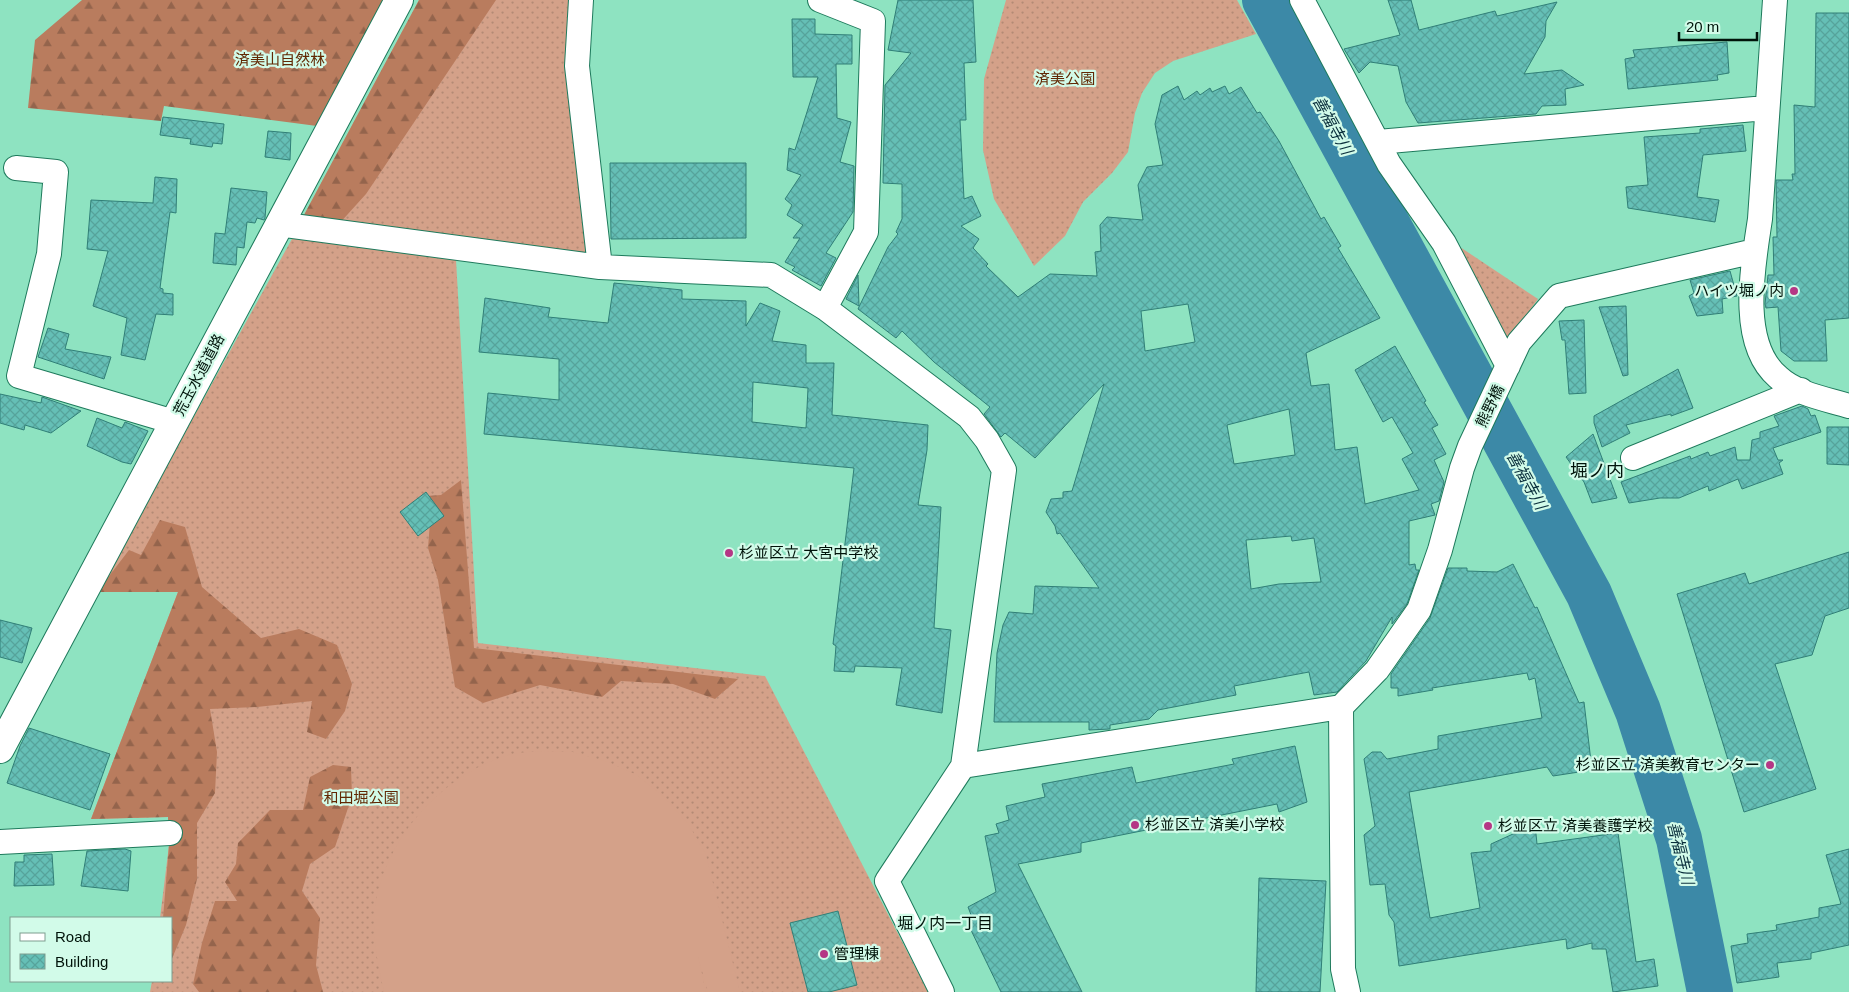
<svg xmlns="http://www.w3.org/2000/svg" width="1849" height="992" viewBox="0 0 1849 992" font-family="Arial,'Noto Sans JP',sans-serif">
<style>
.grass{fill:url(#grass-dots)}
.forest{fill:url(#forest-firs)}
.garden{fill:#d4a189}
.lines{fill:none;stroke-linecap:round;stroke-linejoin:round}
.river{stroke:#3c89a7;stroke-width:46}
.building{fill:url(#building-cross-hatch);stroke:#307f77;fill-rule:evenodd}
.minor-casing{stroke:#1e7a5c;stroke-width:26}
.secondary-casing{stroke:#1e7a5c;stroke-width:30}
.minor{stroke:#fff;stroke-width:24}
.secondary{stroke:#fff;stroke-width:28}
.poi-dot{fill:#b53785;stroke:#d2fbe9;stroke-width:2}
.labels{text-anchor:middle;stroke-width:4.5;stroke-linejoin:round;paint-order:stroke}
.park-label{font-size:15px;fill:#612803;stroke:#d2fbe9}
.poi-label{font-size:15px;fill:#00130a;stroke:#d2fbe9;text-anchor:start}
.street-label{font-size:15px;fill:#00130a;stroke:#d2fbe9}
.water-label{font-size:16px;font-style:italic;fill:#0a2f3c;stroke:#d2fbe9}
.neighbourhood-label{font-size:16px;fill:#00130a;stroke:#d2fbe9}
.quarter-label{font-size:18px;fill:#00130a;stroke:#d2fbe9}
</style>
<defs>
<pattern id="grass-dots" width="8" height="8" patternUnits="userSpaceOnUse" patternTransform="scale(1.25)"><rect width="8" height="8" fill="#d4a189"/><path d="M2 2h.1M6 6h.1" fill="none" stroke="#b48a75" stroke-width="1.8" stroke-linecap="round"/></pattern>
<pattern id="forest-firs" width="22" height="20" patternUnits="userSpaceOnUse" patternTransform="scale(1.25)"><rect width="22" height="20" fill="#b97c5e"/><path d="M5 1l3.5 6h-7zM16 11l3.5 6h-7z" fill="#94644c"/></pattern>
<pattern id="building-cross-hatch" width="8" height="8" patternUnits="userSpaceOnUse" patternTransform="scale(1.25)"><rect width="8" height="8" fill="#65bfb6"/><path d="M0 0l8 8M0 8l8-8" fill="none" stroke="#56a39b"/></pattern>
</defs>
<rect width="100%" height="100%" fill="#8ee3c1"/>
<!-- grass -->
<path class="grass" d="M419,0H571L591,255L584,260L304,215Z
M1006,0H1237L1256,34L1173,61L1155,73L1142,93L1135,113L1128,152L1112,173L1083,202L1065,236L1034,266L994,199L983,150L984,79Z
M293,237L456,260L478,643L765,676L928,992H150L152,981H171V918H160L169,845L168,817L91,819L178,592H97Z
M1454,243L1538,299L1506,343Z"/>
<!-- forest -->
<path class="forest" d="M82,0H383L317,126L164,106L161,121L28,108L35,40Z
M419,0H496L366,194L338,225L307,220L304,215Z
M461,480L474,648L738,679L715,699L673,684L621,681L602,697L540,685L483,703L455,687L438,580L428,548L431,509L428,496L441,495Z
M160,520L185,527L202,587L261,638L299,629L337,645L352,684L345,711L326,739L307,732L312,701L257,707L210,709L217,752L215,793L197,823V879L186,925L171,961V918H163L169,845L168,817L91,819L178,592H97L129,550L141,555Z
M333,765L351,767L352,796L335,847L310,864L302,891L320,918L316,965L323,992H199L193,984L202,943L215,901H237L225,882L236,864L238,843L270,810H303L310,777Z"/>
<!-- garden -->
<path class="garden" d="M543,751L573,752L608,762L637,775L664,797L689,825L706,855L740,992H708L698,957L706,992H384C379,969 374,947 374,924C375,850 436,778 505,756C516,752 531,752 543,751Z"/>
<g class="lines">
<!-- river -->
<path class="river" d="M1265,0L1589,594L1638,711L1679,839L1710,992"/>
</g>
<!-- building -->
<path class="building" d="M898,0H973L976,62L964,63L966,120H960L964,199L972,196L981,216L961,226L979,239L973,248L988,264L986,266L1018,297L1050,274L1097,276L1095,252L1101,251L1100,225L1107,217L1143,220L1138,185L1147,167L1163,165L1155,124L1162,95L1178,86L1184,100L1197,91L1200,95L1210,88L1212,92L1225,86L1229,94L1241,87L1257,113L1260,112L1279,141L1321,219L1324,217L1341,246L1338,248L1380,318L1306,353L1311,386L1329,384L1335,450L1357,447L1365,504L1419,490L1402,459L1413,453L1392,417L1383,422L1355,370L1395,346L1426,401L1424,402L1438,425L1432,428L1446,454L1434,460L1444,482L1439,501L1431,504L1435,515L1409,521V565L1415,564L1416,570H1419L1407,604L1392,624V617L1366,661L1337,692L1314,695L1309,672L1234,686L1236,695L1158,710L1149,719L1110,725V729L1089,730V722H994L997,653L1003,625L1009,612L1033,614L1035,586L1099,588L1060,533L1057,534L1055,526L1046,512L1051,499L1063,498V492L1072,491L1104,384L1035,458L1005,433L1001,437L984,414L990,407L934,362L902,331L896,338L858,309L888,247L898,234L896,232L902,219V184L883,183L885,85L911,53L888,50ZM1188,304L1195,342L1145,351L1141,311ZM1289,409L1295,455L1234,464L1227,425ZM1291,536L1292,541L1314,538L1321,582L1279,584L1251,589L1246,540Z
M1388,0H1411L1419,30L1495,11L1497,16L1557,2L1546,21L1545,37L1524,74L1562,70L1584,85L1565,89L1566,105L1542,106L1536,114L1418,123L1406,102L1398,66L1370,62L1359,73L1344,49L1400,35Z
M1816,13H1849V318L1825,320L1827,361H1794L1781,351L1778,307L1766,308L1765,304L1768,275H1774L1773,237H1777L1776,180H1793L1792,174H1795L1794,105L1815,107Z
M792,19H815V34L852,35V64H836L837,118L851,122L840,162L854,166L853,212L826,253L836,258L821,286L792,270L795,267L785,262L800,238H793L803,225L787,215L792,205L785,199L801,175L787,170L789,148L795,150L818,77H793Z
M1727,42L1729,73L1717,75L1718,80L1628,89L1625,59L1635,57L1633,50Z
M163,117L224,124L222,144L213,143L212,147L190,144L191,139L160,135Z
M1743,125L1746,151L1703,155L1697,197L1719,200L1715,222L1628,208L1626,187L1648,185L1644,137L1700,133V129Z
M268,131L291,133L290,160L265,157Z
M610,163H746V238L611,239Z
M155,177L177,179L176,213L170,212L160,288L163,289V293L173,294V315L156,314L145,360L121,355L127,318L93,306L108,251L87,249L91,200L153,203Z
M231,188L267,192L265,218L264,220L257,218L255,223L247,222L244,248L237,247L236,265L213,263L215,233L225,234Z
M1730,271L1737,296L1722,299L1723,313L1697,316L1689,296L1694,293L1690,280Z
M858,275L859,306L846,299Z
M614,283L682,290V299L746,301V326L760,303L780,311L772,341L806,345V363H834L832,415L928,425L927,450L918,505L941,507L934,628L951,630L942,713L896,705L902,668L855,666L854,672L834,671L836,646L833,644L854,468L484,434L488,393L559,400V359L479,352L485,298L550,308L548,317L608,323ZM753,382L808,388L806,428L752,422Z
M1626,306L1628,375L1623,376L1599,307Z
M1584,320L1586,393L1569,394L1565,340H1562L1559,321Z
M48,328L69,334L65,349L111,357L104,379L38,357Z
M1678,369L1693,408L1671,416V414L1626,425L1630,433L1602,447L1594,423V416Z
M0,394L41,403L42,397L81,411L51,433L25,425L24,430L0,423Z
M1802,406L1808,409L1811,416L1815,415L1821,432L1773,448L1778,460H1783L1779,463L1783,474L1742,489L1738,479L1709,491L1708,486L1679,498H1660L1629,503L1621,482L1690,456L1691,459L1708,452L1710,456L1735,447L1737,460H1750L1752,440L1760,438V432L1779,426L1774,416Z
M97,418L122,428L125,422L148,431L131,464L122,462L87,446Z
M1827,427H1849V465L1827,464Z
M1593,434L1617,498L1592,503L1584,482L1566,457Z
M426,492L444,516L418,536L400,512Z
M1849,552V608L1825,616L1812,655L1775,664L1816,789L1744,812L1677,594L1745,573L1749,584Z
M1513,564L1535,608L1537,607L1579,703L1584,702L1592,770L1553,776L1547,767L1409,792L1430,918L1480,908L1471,853L1491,851V844L1535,824L1537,844L1618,833L1636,962L1654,959L1658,986L1613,992L1606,949H1592V943L1567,949L1566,939L1399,966L1394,922L1389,915L1385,884L1370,885L1364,835L1375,826L1364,759L1372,752H1381L1387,759L1438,749V736L1542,718L1535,678L1529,680L1527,673L1432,688L1433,690L1398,696V688H1391V674L1430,618L1448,568H1467V571L1497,572Z
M0,620L32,628L22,663L0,657Z
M29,728L110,754L90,810L7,783L20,746Z
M1295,746L1307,802L1279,812L1277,804L1081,843V852L1018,864L1082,992H1001L968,924L973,920L968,907L996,892L985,836L999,833L996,824L1009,820L1006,806L1045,797L1042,784L1132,767L1136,783L1234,764L1232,759Z
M125,849L131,851L128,891L81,886L87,851Z
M1849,849V945L1811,953V959L1777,963L1779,977L1737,983L1731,946L1748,943L1747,934L1777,930L1776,925L1819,917V908L1841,904L1826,855Z
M52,854L54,885L14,886L15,862H24V855Z
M1259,878L1326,881L1320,992H1256Z
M838,911L857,985L829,992H808L790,923Z"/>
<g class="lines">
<defs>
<path id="minor" d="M581,0L577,66L600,267
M820,0L873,21L866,232L825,308
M1302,0L1389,164L1444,243L1508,366
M1775,0L1760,219C1753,266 1738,343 1778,377C1796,394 1826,399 1849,406
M1378,142L1766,108
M16,168L56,172L49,254L19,376L174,422
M278,224L600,267L771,275L825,308L969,417L987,440L1004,470L963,766L887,881L942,992
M1633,458L1801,390
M1341,707L1343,969L1348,992
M963,766L1341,707L1377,670L1419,610L1440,550L1462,468L1470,446L1519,342L1559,296L1755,251
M0,842L170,833"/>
<path id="secondary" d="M0,749L399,0"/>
</defs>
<!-- minor casing -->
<use href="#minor" class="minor-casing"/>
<!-- secondary casing -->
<use href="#secondary" class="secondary-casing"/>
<!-- minor -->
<use href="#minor" class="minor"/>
<!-- secondary -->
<use href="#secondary" class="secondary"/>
</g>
<!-- markers -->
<g class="poi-dot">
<circle cx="1794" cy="291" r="5"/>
<circle cx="729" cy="553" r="5"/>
<circle cx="1770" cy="765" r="5"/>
<circle cx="1135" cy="825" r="5"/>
<circle cx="1488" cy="826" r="5"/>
<circle cx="824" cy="954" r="5"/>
</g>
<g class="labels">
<!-- park labels -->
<g class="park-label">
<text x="280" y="65">済美山自然林</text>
<text x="1065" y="84">済美公園</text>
<text x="361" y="803">和田堀公園</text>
</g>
<!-- poi labels -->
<g class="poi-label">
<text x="1784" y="296" text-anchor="end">ハイツ堀ノ内</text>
<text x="739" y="558">杉並区立 大宮中学校</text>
<text x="1760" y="770" text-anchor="end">杉並区立 済美教育センター</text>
<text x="1145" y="830">杉並区立 済美小学校</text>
<text x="1498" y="831">杉並区立 済美養護学校</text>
<text x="834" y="959">管理棟</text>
</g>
<!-- street labels -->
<g class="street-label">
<text transform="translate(199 375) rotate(-62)" y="5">荒玉水道道路</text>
<text transform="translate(1490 406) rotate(-64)" y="5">熊野橋</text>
</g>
<!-- water labels -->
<g class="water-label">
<text transform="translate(1333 125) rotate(61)" y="6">善福寺川</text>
<text transform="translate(1527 480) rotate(61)" y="6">善福寺川</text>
<text transform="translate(1681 853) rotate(76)" y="6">善福寺川</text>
</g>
<!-- neighbourhood labels -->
<g class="neighbourhood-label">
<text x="945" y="929">堀ノ内一丁目</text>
</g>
<!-- quarter labels -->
<g class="quarter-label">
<text x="1597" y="477">堀ノ内</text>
</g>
</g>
<!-- legend -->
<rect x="10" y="917" width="162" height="65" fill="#d2fbe9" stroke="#7e9e90"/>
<rect x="20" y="933" width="25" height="8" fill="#ffffff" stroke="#7e9e90"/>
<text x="55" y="942" font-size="15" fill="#00130a">Road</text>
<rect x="20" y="954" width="25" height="15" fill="url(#building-cross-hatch)" stroke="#7e9e90"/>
<text x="55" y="967" font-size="15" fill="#00130a">Building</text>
<!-- scale -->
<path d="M1679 32v8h78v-8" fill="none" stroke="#00130a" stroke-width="2.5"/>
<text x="1686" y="32" font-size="15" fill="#00130a" stroke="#d2fbe9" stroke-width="4" paint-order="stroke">20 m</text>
</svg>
